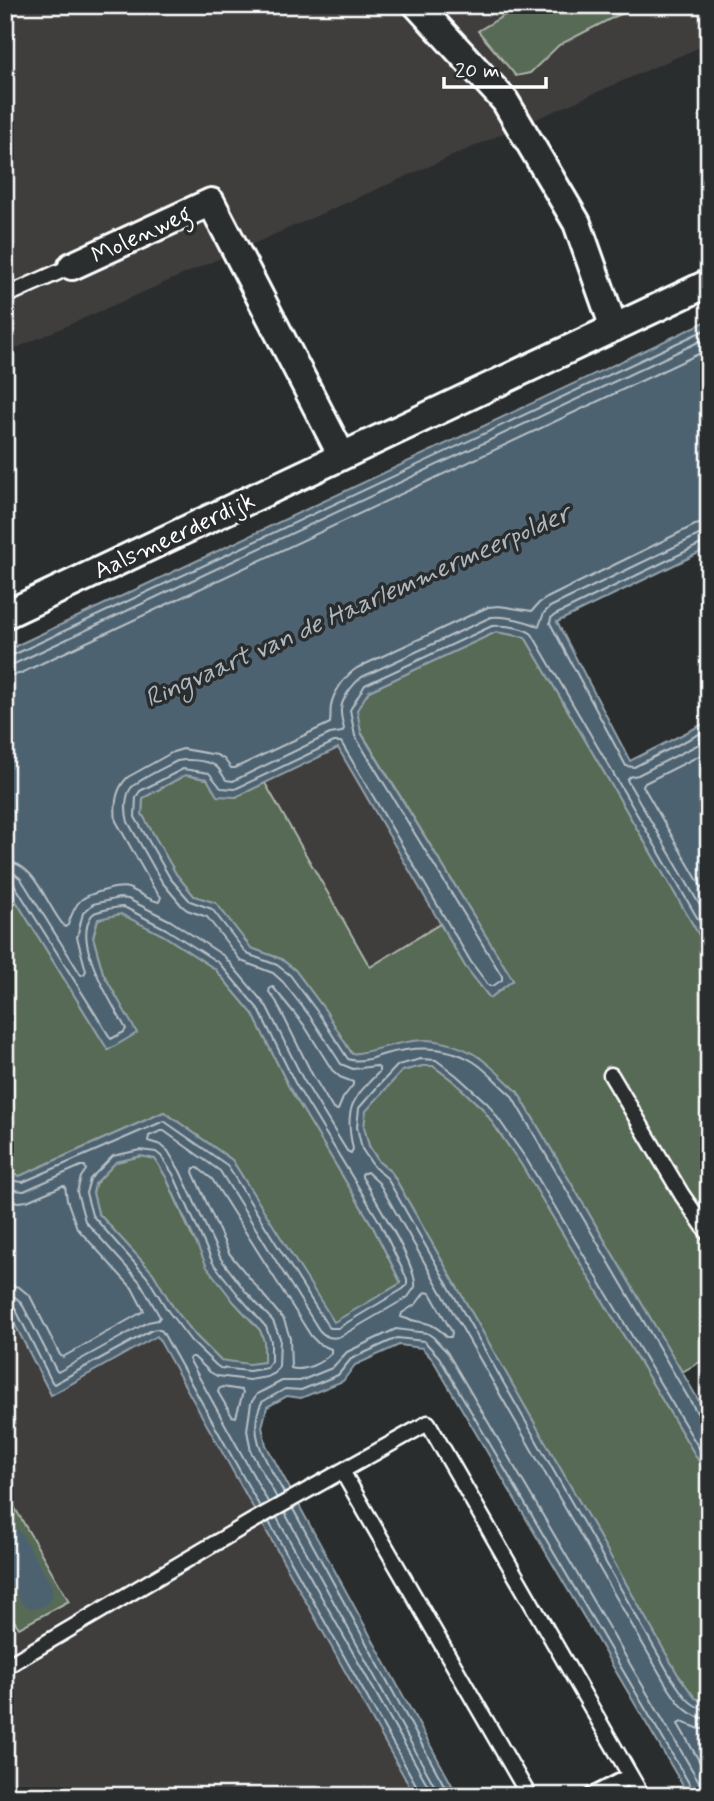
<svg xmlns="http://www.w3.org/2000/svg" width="714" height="1801" viewBox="0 0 714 1801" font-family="Mynerve,sans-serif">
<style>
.built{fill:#403c3d}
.green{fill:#576a55;stroke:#abb4aa;stroke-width:2}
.water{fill:#4d6270;stroke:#94a1a9;stroke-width:2;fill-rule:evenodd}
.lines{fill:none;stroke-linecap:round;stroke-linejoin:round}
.shore{stroke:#b8c0c6;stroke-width:2}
.canal{stroke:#4d6270;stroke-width:35}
.lane-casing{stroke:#fff;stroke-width:19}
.street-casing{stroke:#fff;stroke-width:32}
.lane{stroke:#2a2d2e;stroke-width:14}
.street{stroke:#2a2d2e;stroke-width:26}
.labels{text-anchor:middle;stroke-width:7;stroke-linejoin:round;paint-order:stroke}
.street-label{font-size:24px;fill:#fff;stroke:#2a2d2e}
.water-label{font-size:26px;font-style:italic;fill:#afb8bf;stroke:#2a2d2e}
</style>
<rect width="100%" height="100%" fill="#2a2d2e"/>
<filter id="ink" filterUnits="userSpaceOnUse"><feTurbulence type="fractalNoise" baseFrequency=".0143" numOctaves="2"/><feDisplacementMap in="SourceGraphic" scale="14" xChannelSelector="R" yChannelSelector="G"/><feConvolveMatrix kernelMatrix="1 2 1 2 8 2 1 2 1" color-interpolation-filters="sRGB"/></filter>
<g filter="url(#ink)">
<!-- built -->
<path class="built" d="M5,5H709V43L5,353Z
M338,748L440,924L371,967L265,783Z
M5,1309H7L51,1395L157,1335L415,1796H6L5,1614L9,1612L19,1628L69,1601L5,1491Z"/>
<!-- green -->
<path class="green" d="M521,5H643L614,17L559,45L530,73L516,76L478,31Z
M496,632L525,637L709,952V1357L682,1372L517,1091L479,1057L387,1046L368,1052L352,1054L325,1010L295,970L281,959L251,948L216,903L194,896L176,874L142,814L143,798L185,775L207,779L236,797L265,783L370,967L440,924L465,966L490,998L513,980L361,732L356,710L369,691Z
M5,883L108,1050L136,1033L103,973L93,937L98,919L121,913L163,935L215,969L253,1014L289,1087L372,1225L401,1283L334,1323L232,1160L164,1112L20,1176L5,1173Z
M422,1066H433L452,1080L483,1109L521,1164L709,1478V1704L695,1698L677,1673L392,1173L379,1162L369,1146L364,1127L365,1111L402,1071Z
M141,1156L155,1159L166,1177L191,1234L234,1302L260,1330L264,1341V1362L249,1365L221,1361L196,1336L173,1307L153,1273L98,1213L93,1193L95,1184L116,1162Z
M5,1491L69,1601L19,1628L5,1607Z"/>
<!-- water -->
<path class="water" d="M709,320V548L557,622L630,761L709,721V952L525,637L496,632L369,691L357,710L361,733L513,980L490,998L465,966L338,748L236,797L217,796L207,779L185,775L143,798L142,814L176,874L194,896L216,903L251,948L281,959L295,970L325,1010L352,1054C376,1051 399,1041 423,1040C441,1040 465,1047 480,1058C493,1067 505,1080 517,1091L709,1418V1478L521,1164L483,1109L452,1080L433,1066H422L402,1071L366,1111L364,1127L369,1146L379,1162L392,1173L677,1673L695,1698L709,1704V1796H689L433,1360L422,1348L399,1345L355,1365L343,1381L301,1398L287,1396L267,1407L262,1427L266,1445L458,1796H415L157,1336L51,1395L7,1309H5V1173L20,1176L164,1112L232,1160L334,1322L401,1283L372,1225L289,1087L253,1014L215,969L163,935L121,914L98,919L93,937L103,973L137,1033L108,1050L5,883V651ZM141,1156L155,1159L166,1177L207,1267L234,1302L260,1330L264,1341V1362L249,1364L220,1360L196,1336L173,1307L153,1273L98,1213L93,1193L95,1184L116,1162Z"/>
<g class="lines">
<!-- shore -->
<path class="shore" d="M709,542L703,543L555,615L551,618L550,623L626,766L634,767L709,729
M5,657L11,656L709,328
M5,666L14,664L709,337
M5,676L19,674L709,349
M709,739L638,775L629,777L627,780L709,921
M709,751L645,783L643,786L709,900
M5,861C37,863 46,907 65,927L68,925C76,900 81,896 106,890C114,888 121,886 128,888C139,892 148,900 159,902L161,897L153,887L116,821C114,805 116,788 128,777L173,752L183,749L217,755L224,759L231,768H235L330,723C331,717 330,711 331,706C333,692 346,675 357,668L488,607L499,606L532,611L539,603L547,598L695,525L709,522
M5,872L15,874L21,879L81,975L84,974L86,971L77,937L83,913L93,904L119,898L128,899L171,921L224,956L267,1007L303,1079L347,1151L351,1153L353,1149C344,1109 351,1100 379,1072V1068L376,1066L353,1069L341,1064L312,1019L283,982L273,973L241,961L207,917L187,910L182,906L162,882L128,822C125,812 125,796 131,788C139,779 166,767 177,761C187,759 205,760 214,765C220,768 222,775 226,780L233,781L330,734L342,732L344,729C343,724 341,718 341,712C340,700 353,684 362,677L491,617C507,615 525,621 539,626L544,613L550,607L699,535L709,533
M5,881H10L14,884L111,1039L124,1032L126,1029C113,1004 71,942 92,915C95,911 103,911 108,909C114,908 118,907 124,907L166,929L219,963L259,1010L295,1083L379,1221L407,1279V1285L403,1289L338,1328H329L227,1165L164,1121L23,1182L5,1180
M709,938L532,634C523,627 504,625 492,626L365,685L350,710L355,736L502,976V980L493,986H489L471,962L341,742H334L235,789L221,788L209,773L183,769L140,791L136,797L135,817L170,878L190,901L212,909L247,954L277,965L290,975L319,1014L348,1059C359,1063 373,1058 385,1054C415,1046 447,1045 474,1062C488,1071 499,1085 511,1095L699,1416L704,1420H709
M273,987L304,1025L332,1070L340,1077L353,1082V1085L343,1098L338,1110L333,1109L312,1074L276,1001L269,992L270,988Z
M140,1150L156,1152L161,1156L173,1174L213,1263L240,1297L266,1327L271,1341V1361L267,1368L249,1371L220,1368L216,1365L191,1341L168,1311L147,1277L92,1215L86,1193L90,1179L113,1156Z
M194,1168H198L212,1179L311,1336L319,1344L331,1349V1353C323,1363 303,1372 291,1368L290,1338L284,1320L229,1253L193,1172Z
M5,1189L24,1191L81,1166H85L86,1170L81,1177L77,1192L85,1221L140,1282L160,1317L158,1320L148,1322L58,1372L56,1370L21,1302L15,1297L5,1295
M5,1200L19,1202L27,1201L62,1186H65L67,1200L77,1228L132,1288L144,1311L63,1357L60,1355L30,1296L19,1287L5,1284
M425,1292L430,1293L452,1332L451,1337H447C429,1318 422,1325 401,1317L402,1313L416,1304Z
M5,1304H11L15,1308L52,1382L54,1384L152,1330L157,1329L162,1331L260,1507
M222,1387L241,1390L243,1392L236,1417L232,1416L218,1392L219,1389Z
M709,1465L527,1160L488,1104L456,1075L436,1060L421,1059L398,1065L379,1085L359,1108L357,1127L362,1149L374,1167L387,1178L671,1677C682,1692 689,1708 709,1710
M284,1493C269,1465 245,1435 262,1402L285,1389L301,1390L338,1375L351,1359L397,1338L424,1341L439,1357L693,1790L694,1796
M277,1498L251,1452L247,1430L251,1403L257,1394L282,1381H300L332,1368L347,1352L396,1329L427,1333L433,1337L447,1352L701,1785L703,1796
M268,1502L189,1359L191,1357H194L210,1372L217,1376L249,1380L267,1377L275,1373L279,1366L280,1338L273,1321L246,1292L221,1259L180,1171L168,1151L161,1145L148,1141L149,1136L161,1131H164L220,1171L319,1330C326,1338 334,1340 343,1335L408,1297L415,1287C418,1267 374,1197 362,1177V1174L367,1172L379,1183L664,1681C676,1699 685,1717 709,1719
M293,1509L450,1796
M285,1513L440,1796
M277,1518L427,1784L429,1796
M269,1522L419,1790L420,1796
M709,1729H700L682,1722L678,1724L709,1778"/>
<!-- canal -->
<path class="canal" d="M5,1541L35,1591"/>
<defs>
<path id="lane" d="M5,296L72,266
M611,1075L682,1195L709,1234
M342,1471L428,1423L642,1796
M5,1667L251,1522L342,1471L529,1796
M591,1796L630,1776"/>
<path id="street" d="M417,5L505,101L577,223L614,328
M72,266L211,202L342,456
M5,615L709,283"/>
</defs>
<!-- lane casing -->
<use href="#lane" class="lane-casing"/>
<!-- street casing -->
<use href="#street" class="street-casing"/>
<!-- lane -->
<use href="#lane" class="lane"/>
<!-- street -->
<use href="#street" class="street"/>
</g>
</g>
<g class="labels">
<!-- street labels -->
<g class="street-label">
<text transform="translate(141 234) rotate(-25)" y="8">Molenweg</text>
<text transform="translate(174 535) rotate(-25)" y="8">Aalsmeerderdijk</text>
</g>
<!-- water labels -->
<g class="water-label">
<text transform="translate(357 605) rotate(-24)" y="9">Ringvaart van de Haarlemmermeerpolder</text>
</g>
</g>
<!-- margin -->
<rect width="714" height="1801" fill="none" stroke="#2a2d2e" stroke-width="28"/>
<rect x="14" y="14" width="686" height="1773" fill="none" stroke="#fff" stroke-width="2.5" filter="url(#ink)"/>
<!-- scale -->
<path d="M444 77v10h102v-10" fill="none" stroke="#ffffff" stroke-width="3.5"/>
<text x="455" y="77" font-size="21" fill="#ffffff" stroke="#2a2d2e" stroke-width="5" paint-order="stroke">20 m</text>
</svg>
